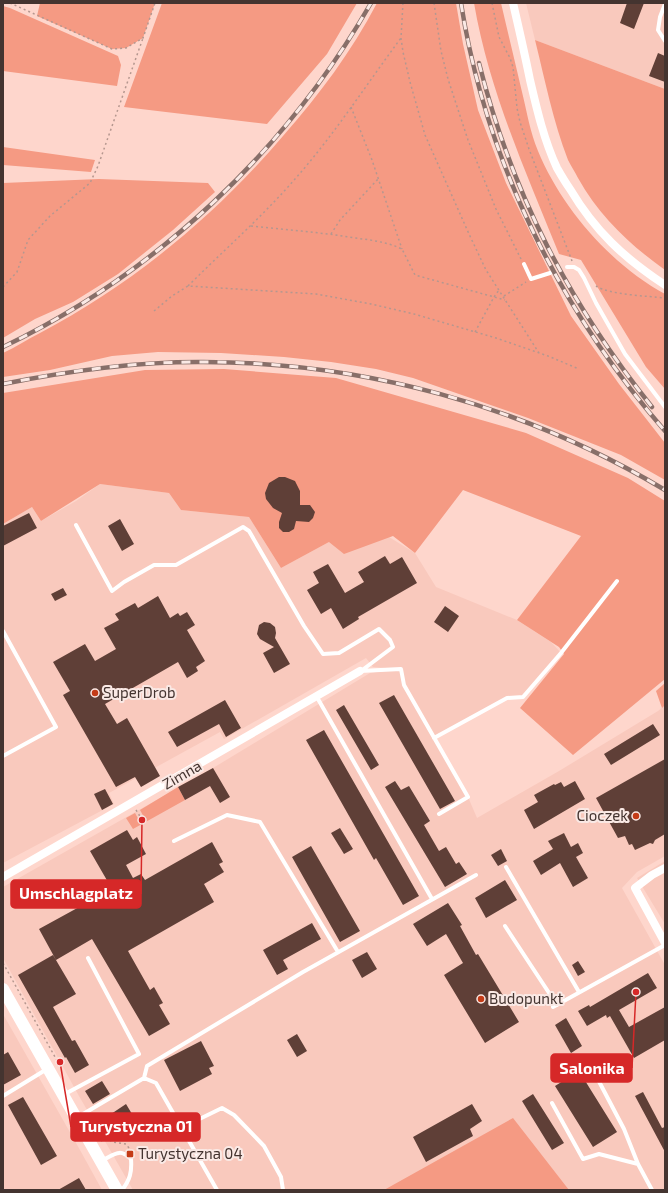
<svg xmlns="http://www.w3.org/2000/svg" width="668" height="1193" viewBox="0 0 668 1193" font-family="'Exo 2',sans-serif">
<style>
.built{fill:#f9c9bd}
.green{fill:#f59a83}
.building{fill:#5f3f37}
.lines{fill:none;stroke-linecap:round;stroke-linejoin:round}
.path{stroke:#b5978f;stroke-width:1.5;stroke-dasharray:2 3;stroke-linecap:butt}
.lane{stroke:#fff;stroke-width:4}
.street{stroke:#fff;stroke-width:8}
.secondary{stroke:#fff;stroke-width:12}
.rail-casing{stroke:#886f69;stroke-width:4.5}
.rail{stroke:#fae9e5;stroke-width:3;stroke-dasharray:9;stroke-linecap:butt}
.poi-dot{fill:#c43b17;stroke:#fae9e5;stroke-width:1.5}
.labels{text-anchor:middle;stroke-width:4;stroke-linejoin:round;paint-order:stroke}
.poi-label{font-size:15px;fill:#443430;stroke:#fae9e5;text-anchor:start}
.street-label{font-size:15px;fill:#443430;stroke:#fae9e5}
.leader{fill:none;stroke:#d62828;stroke-width:1.5}
.callout-dot{fill:#d62828;stroke:#fae9e5;stroke-width:1.5}
.callout{fill:#d62828;stroke:#d62828;stroke-width:1.5}
.callout-label{font-size:16px;text-anchor:middle;font-weight:bold;fill:#fff}
</style>
<rect width="100%" height="100%" fill="#fed6cc"/>
<!-- built -->
<path class="built" d="M526,3H665V89L535,40Z
M100,484L169,493L181,510L249,517L281,568L329,542L389,537L415,553L436,587L517,620L551,642L561,653L523,697L507,698L434,738L468,797L477,818L559,771L658,711L665,705V856L637,872L622,888L665,965V1190H133L79,1096L3,958V887L213,768L370,673L398,669L373,667L366,658L224,739L220,732L109,793L114,804L3,863V524L32,507L41,521L76,501Z
M665,861V924L637,878Z
M3,1014L80,1150L102,1190H3Z"/>
<!-- green -->
<path class="green" d="M40,3H155L143,38L126,48L112,49L37,16Z
M162,3H357L327,54L267,124L124,107Z
M377,3H456L463,44L478,110L506,183L571,316L619,384L665,443V480L621,455L528,418L413,378L376,369L331,362L284,357L221,353L158,352L112,356L50,370L3,377V353C16,347 28,339 40,333C134,283 215,216 283,136C319,95 352,51 377,3Z
M474,3H501C508,33 515,62 522,92C527,112 530,132 538,151C561,207 611,265 665,294V389L646,367L581,260L559,254C526,172 489,91 474,3Z
M3,6L10,8L118,56L121,65L117,86L3,71Z
M535,40L665,89V270C629,244 600,217 578,178C575,172 571,166 568,160C553,121 545,80 535,40Z
M3,147L95,160L91,172L3,165Z
M99,179L208,183L215,192L173,230L118,274L73,302L35,319L3,338V183Z
M224,369L336,378L526,433L628,478L665,501V679L573,755L520,708L564,654L559,647L517,620L581,536L463,490L415,553L393,536L344,554L329,542L281,568L249,517L181,510L169,493L100,484L41,521L32,507L3,524V393L145,370Z
M665,683V705L662,708L656,691Z
M178,787L185,800L133,829L126,818L135,813L140,822L145,819L140,810Z
M513,1118L569,1190H384Z"/>
<!-- building -->
<path class="building" d="M627,3H644L634,29L620,23Z
M658,53L665,56V82L649,76Z
M279,477H285L295,481L300,491V505H310L315,512L313,518L309,522L296,521L294,529L289,532H283L279,528V522L282,513L273,508L266,499L265,493L269,483Z
M29,513L37,528L3,546V526Z
M120,519L134,544L122,551L108,526Z
M385,556L390,564L402,557L417,583L358,617L359,619L343,629L331,608L321,614L307,590L319,583L313,572L328,564L345,593L364,582L358,572Z
M63,588L67,595L55,601L51,594Z
M158,596L170,618L178,613L180,616L187,612L195,625L187,630L205,661L196,667L198,671L187,678L178,662L105,704L117,724L127,718L160,776L141,787L135,777L116,787L63,695L70,691L53,662L85,644L95,661L116,649L104,628L119,620L115,614L135,603L138,608Z
M445,606L459,616L448,632L434,622Z
M264,622L270,623L275,627L276,633L275,638L290,664L274,673L263,653L274,647L260,639L257,634L259,625Z
M394,695L455,801L440,809L379,703Z
M225,700L241,728L226,737L219,724L177,747L168,732Z
M344,705L379,765L371,770L336,710Z
M653,724L660,735L611,765L604,754Z
M324,730L419,896L403,905L376,858L374,860L306,740Z
M665,759V834L655,840L653,844L650,843L635,850L632,844L629,845L625,836L618,838L596,798Z
M213,768L230,797L220,803L210,786L185,800L178,787Z
M395,781L401,790L409,786L430,821L424,825L439,851L446,847L456,864L459,862L467,874L445,887L385,787Z
M575,781L585,799L534,829L524,810L538,802L534,795L554,784L555,785L561,782L564,787Z
M105,789L113,804L102,810L94,794Z
M340,828L353,849L344,854L331,833Z
M127,830L133,840L137,837L146,854L126,865L133,878L141,874L145,880L212,842L223,862L219,864L224,872L204,884L214,902L128,951L150,990L154,987L163,1003L159,1005L170,1024L149,1036L92,939L56,960L39,929L112,889L90,851Z
M564,833L571,847L578,843L583,853L576,857L588,878L573,887L560,863L541,875L533,861L553,849L548,841Z
M311,846L360,931L340,942L292,857Z
M501,849L507,861L498,866L491,855Z
M505,880L517,900L486,918L475,898Z
M448,903L462,925L460,926L476,955L478,954L519,1022L485,1043L444,975L463,963L446,934L427,946L413,924Z
M312,923L321,939L283,960L288,969L277,975L263,950Z
M367,952L377,969L362,978L352,960Z
M53,955L76,994L53,1007L72,1041L75,1040L89,1065L75,1073L66,1057L65,1058L18,975Z
M578,961L585,972L578,976L572,965Z
M648,973L657,988L619,1010L629,1027L665,1007V1040L634,1058L610,1016L607,1018L606,1015L587,1026L578,1011L589,1005L590,1007Z
M566,1018L582,1046L571,1053L555,1025Z
M297,1034L307,1051L297,1057L287,1040Z
M201,1041L214,1066L209,1068L212,1074L180,1091L164,1060Z
M8,1052L21,1075L3,1085V1055Z
M579,1071L617,1132L593,1147L555,1086Z
M102,1081L110,1094L93,1104L85,1091Z
M643,1092L662,1128L665,1127V1152L635,1096Z
M533,1094L564,1143L552,1150L522,1101Z
M23,1097L57,1156L41,1165L8,1105Z
M126,1104L138,1124L121,1135L108,1116Z
M472,1104L482,1121L470,1129L473,1136L426,1162L413,1137Z
M79,1178L86,1190H58Z"/>
<g class="lines">
<!-- path -->
<path class="path" d="M10,3L112,49L126,48L143,38L155,3
M403,3L401,38L403,52L410,82L425,135L469,234L486,270L539,353
M434,3L441,51L448,79L468,140L496,209L521,259
M492,3L499,37L510,58L513,67L517,108L520,122L529,149L572,261
M351,107L372,160L402,249
M251,226C286,230 320,232 355,238C371,240 387,242 402,249L415,275L505,300
M331,234L340,220L378,179
M188,286C224,250 262,217 295,179C334,135 366,85 401,38
M596,286C610,295 648,296 665,298
M3,287L17,272L28,240L50,216L90,183L98,166L143,38
M504,296L526,282
M154,311L172,296L188,286L316,294L371,304L414,314L496,338L548,356L579,369
M475,332L494,297L499,290
M136,810L141,818
M3,963L60,1066
M101,1141L106,1138L113,1142L126,1144L129,1148"/>
<!-- lane -->
<path class="lane" d="M665,4L660,17L658,30L665,41
M524,264L531,279L550,273
M567,267H574L579,270L584,278L596,303L625,354L665,407
M76,525L112,591L124,582L154,565H176L243,527L249,531L304,626L323,654L339,653L379,629L390,640L393,647L361,671
M3,631L56,727L3,756
M360,671L401,669L404,685L468,797L439,814
M318,699L432,899
M434,738L507,698L523,697L561,653L617,581
M174,841L227,815L260,822L338,952
M506,867L579,992
M505,926L557,1005
M553,1007L665,945
M594,1072L624,1129L638,1164L652,1190
M144,1078L156,1083L217,1190
M65,1094L139,1054L88,958
M3,1096L47,1069
M552,1103L583,1159L599,1154L638,1164
M78,1117L144,1078L147,1066L303,972L476,875
M181,1128L222,1108L234,1115L264,1146L281,1177L283,1190
M103,1160C115,1154 120,1148 131,1159C132,1172 130,1180 122,1190"/>
<!-- street -->
<path class="street" d="M513,3C519,29 525,55 530,80C537,110 544,140 557,168C561,175 565,182 570,189C595,231 624,258 665,285
M665,868L652,875L635,888L665,943
M3,877L360,671"/>
<!-- secondary -->
<path class="secondary" d="M3,989L117,1190"/>
<defs>
<path id="rail" d="M461,3C486,162 560,310 665,431
M479,63C512,194 569,303 652,407
M3,347C157,273 286,151 371,3
M3,384C68,371 132,362 198,362C362,361 525,406 665,490"/>
</defs>
<!-- rail casing -->
<use href="#rail" class="rail-casing"/>
<!-- rail -->
<use href="#rail" class="rail"/>
</g>
<!-- markers -->
<g class="poi-dot">
<circle cx="95" cy="693" r="4"/>
<circle cx="636" cy="816" r="4"/>
<circle cx="481" cy="999" r="4"/>
<rect x="126" y="1150" width="8" height="8" rx="2"/>
</g>
<g class="labels">
<!-- poi labels -->
<g class="poi-label">
<text x="103" y="698">SuperDrob</text>
<text x="628" y="821" text-anchor="end">Cioczek</text>
<text x="489" y="1004">Budopunkt</text>
<text x="138" y="1159">Turystyczna 04</text>
</g>
<!-- street labels -->
<g class="street-label">
<text transform="translate(182 775) rotate(-30)" y="5">Zimna</text>
</g>
</g>
<!-- callouts -->
<path class="leader" d="M142 820L141 894M636 992L632 1068M60 1062L71 1127"/>
<g class="callout-dot">
<circle cx="142" cy="820" r="4"/>
<circle cx="636" cy="992" r="4"/>
<circle cx="60" cy="1062" r="4"/>
</g>
<g class="callout">
<rect x="11" y="880" width="130" height="28" rx="4"/>
<rect x="551" y="1054" width="81" height="28" rx="4"/>
<rect x="71" y="1113" width="129" height="28" rx="4"/>
</g>
<g class="callout-label">
<text x="76" y="899">Umschlagplatz</text>
<text x="592" y="1074">Salonika</text>
<text x="136" y="1132">Turystyczna 01</text>
</g>
<!-- border -->
<rect width="668" height="1193" fill="none" stroke="#443430" stroke-width="8"/>
</svg>
